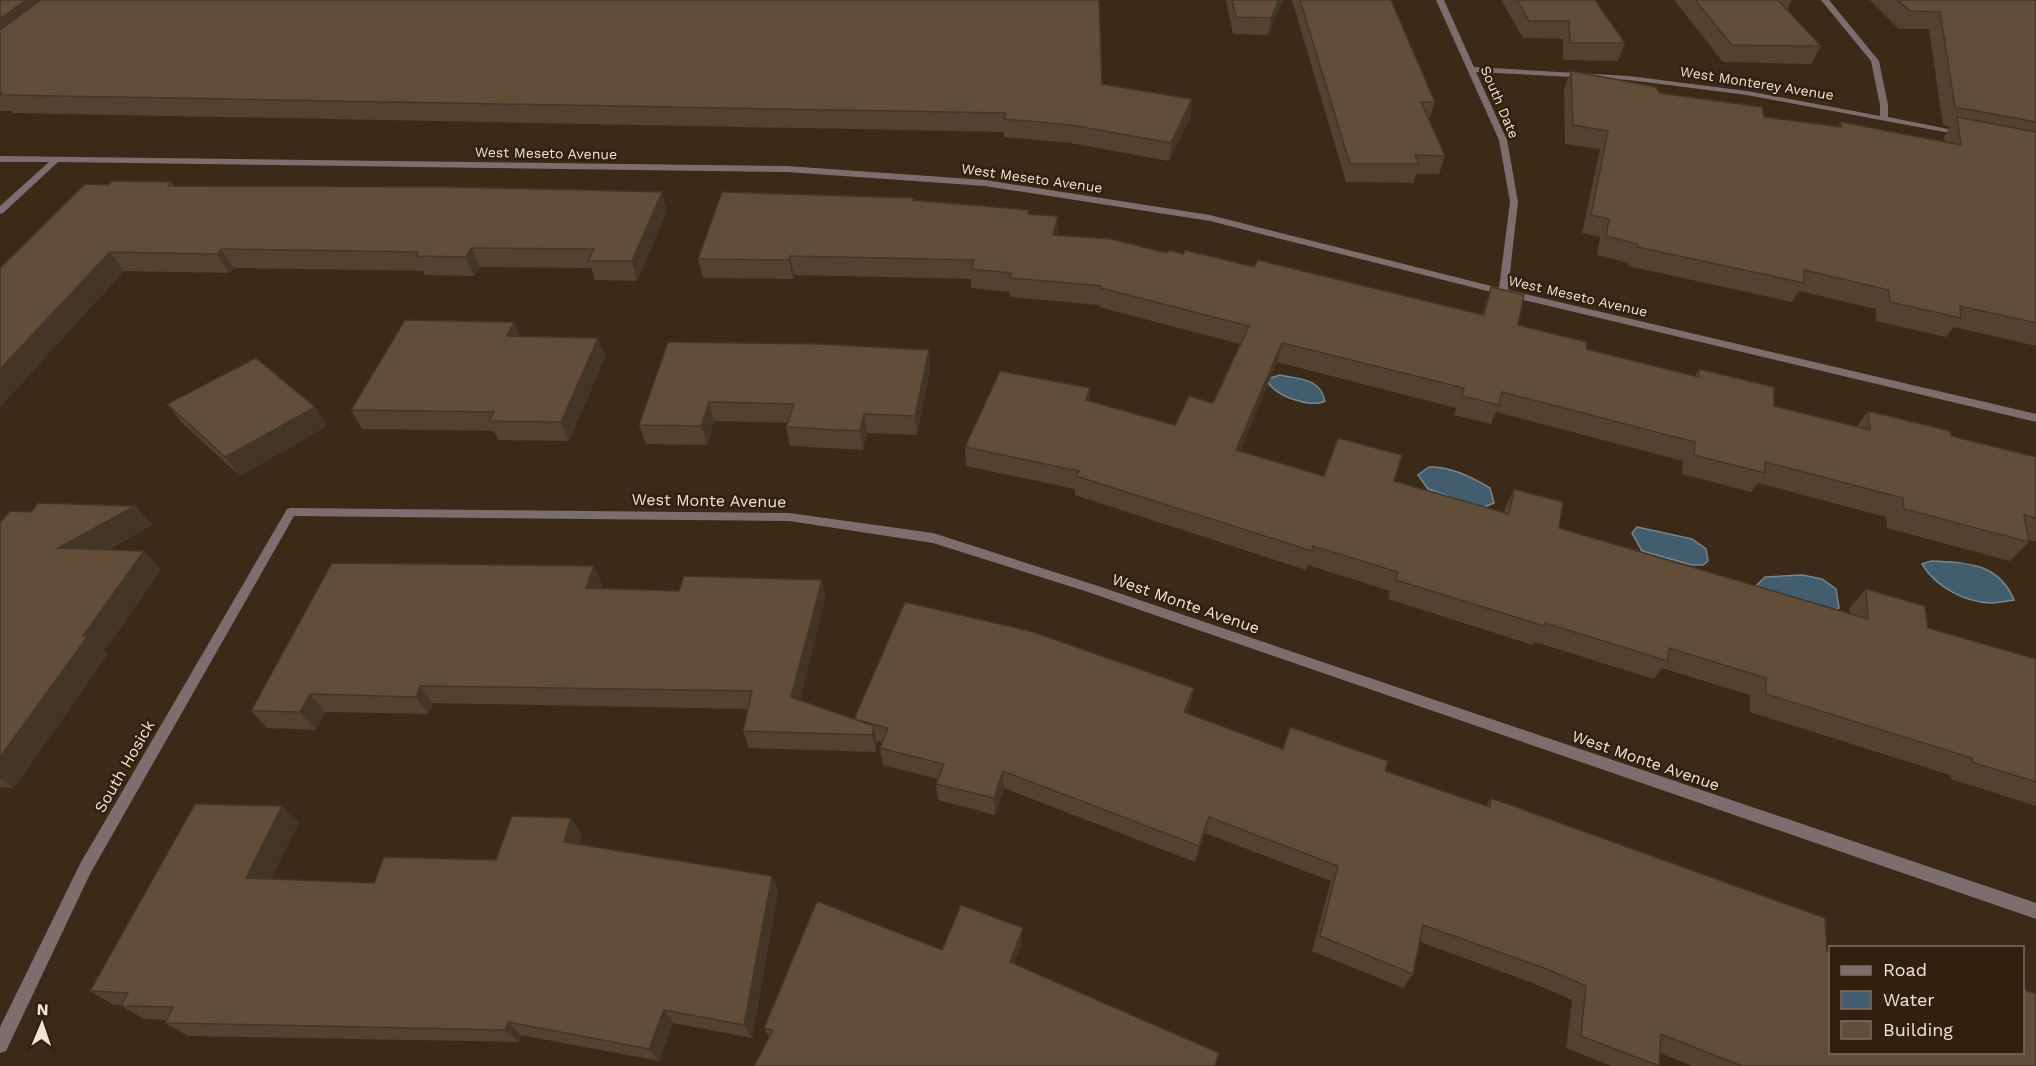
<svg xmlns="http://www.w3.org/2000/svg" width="2036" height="1066" viewBox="0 0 2036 1066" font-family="'Work Sans',sans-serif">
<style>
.water{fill:#425d6e;stroke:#76868e;stroke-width:1.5}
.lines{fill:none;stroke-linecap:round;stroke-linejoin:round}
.street{fill:#7c6e6e;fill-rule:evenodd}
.wall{fill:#534230}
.shaded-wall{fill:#443627}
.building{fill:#614d38;stroke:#443627;stroke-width:1.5}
.labels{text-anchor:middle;stroke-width:5;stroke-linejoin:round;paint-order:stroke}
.far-street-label{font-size:14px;fill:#eee4d8;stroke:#30200d}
.street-label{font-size:16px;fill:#eee4d8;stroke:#30200d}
</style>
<rect width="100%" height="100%" fill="#3a2a17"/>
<!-- water -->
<path class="water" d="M1280,375C1301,380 1320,378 1325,401C1312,409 1270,395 1267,379Z
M1429,467C1450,466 1472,477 1490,488L1494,503L1482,508L1428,489L1418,475Z
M1637,527L1692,539L1706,549L1708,561L1703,565H1692L1642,551L1632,533Z
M1931,561C1966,563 1998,562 2014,600C2006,601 1998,603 1990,603C1964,602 1935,586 1922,564Z
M1802,575L1822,579L1836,589L1839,608L1831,612L1761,592L1757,585L1765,577Z"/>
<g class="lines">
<!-- street -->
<path class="street" d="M1436,0H1444L1474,67L1629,76L1747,91L1880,116V105L1871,61L1821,0H1829L1879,61L1888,105V117L1963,132L1967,134L1966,136L1747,95L1629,80L1476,72L1507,140L1518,202L1508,290L2036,414V422L1503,295L1210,221L985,186L787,172L58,162L3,213L0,214V206L49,162H0V156L787,166L985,180L1210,215L1499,288L1510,202L1499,140Z
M291,508L789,513L933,533L1095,585L2036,903V919L1088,592L933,543L789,521L294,516L90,874L6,1051L0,1053V1027L80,864L287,509Z"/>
</g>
<!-- wall -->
<path class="wall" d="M0,0L1102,84L1190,118L1169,161L1070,143L1004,137V132L13,113L12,111H0Z
M1226,0H1283L1268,35L1233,34Z
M1292,0H1391L1435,102L1429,120L1445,156L1439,174H1416L1413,183L1346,182Z
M1501,0H1595L1625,43L1618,61L1563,60V39L1523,38Z
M1674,0H1792L1787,10L1821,46L1811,64L1723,62Z
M1870,0H2036V346L1954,327L1946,337L1876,321V309L1799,291L1792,302L1628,266L1629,263L1597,255L1600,237L1582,233L1600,149L1565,144L1564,89L1571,71L1764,117L1838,127L1841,122L1945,142L1944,136L1950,127L1943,125L1929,29H1899Z
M172,182L174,186L667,211L637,281L595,280L591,268L480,267L474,276L425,275L423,271L234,268L229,273L124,271L0,407L108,185Z
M914,200L1029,214L1058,235L1167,253L1183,254L1254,267L1482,315L1491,287L1518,325L1586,349L1695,376L1699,369L1774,406L1857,426L1868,411L1951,436L2036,457V542L2029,540V542L2010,561L1887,528L1886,517L1758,483L1751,492L1682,474L1683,461L1496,412L1491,424L1454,415L1456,408L1277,362L1240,451L1324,476L1394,481L1504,513L1505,508L1514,489L1559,528L1850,613L1849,608L1866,589L1928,628L2036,659V806L1951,779L1950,775L1750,712V695L1662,668L1654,679L1535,642L1533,645L1388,599L1390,591L1308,565L1306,570L1075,495V489L966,466L965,447L1090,388L1089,401L1175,425L1213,403L1240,344L1099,307V305L1010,297V292L971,288V279L794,275L793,279L703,278L698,259Z
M521,337L598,338L605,357L569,441L498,440L494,431L362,429L351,410Z
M668,342L930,369L917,435L867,433L863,450L790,446L786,427L788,423L714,421L707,445L646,444L639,425Z
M167,404L327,426L240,476L182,423Z
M135,506L152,525L108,550L144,551L161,570L104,651L108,654L14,788L0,787V523L31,512Z
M594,566L602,585L601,589L679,591L822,580L825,598L800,700L854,719L1194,688L1190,706L1187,713L1282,749L1385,771L1486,806L1491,798L1830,1053L2036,1066H1692L1660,1053L1658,1066H1612L1566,1048L1572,1000L1533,983L1420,942L1413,974L1403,988L1312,951L1331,881L1205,833L1195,862L1004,788L995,815L938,800L936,784L938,779L883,765L880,748L882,743L877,741L876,752L749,748L743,731L748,709L433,703L429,714L325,712L316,730L267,728L251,711Z
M299,822L271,879L374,883L496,860L582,834L579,844L772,876L778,891L752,1038L673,1023L659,1061L521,1035L519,1042L188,1036L165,1023L167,1020L144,1019L121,1006V1005H114L90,991Z
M1022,943L769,1037L764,1028L942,950Z"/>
<!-- shaded-wall -->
<path class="shaded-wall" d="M26,0H60L0,45V19Z
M1279,0H1283L1268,35L1271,18Z
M1192,99L1190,118L1169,161L1171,143Z
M662,192L667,211L637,281L632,261Z
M1058,216V235H1053Z
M471,248L480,267L474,276L466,257Z
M221,249L234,268L229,273L217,254Z
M110,252L124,271L0,407V369Z
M790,256L794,275L793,279L789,260Z
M514,322L523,341L507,336Z
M598,338L605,357L569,441L561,422Z
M1282,343L1277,362L1232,469L1236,450Z
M929,350L930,369L917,435L915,416Z
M1090,388L1089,408L1086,400Z
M709,402L714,421L707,445L701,426Z
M315,407L327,426L240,476L225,457Z
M864,414L867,433L863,450L860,431Z
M135,506L152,525L77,567L58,548Z
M144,551L161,570L104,651L108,654L14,788L0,778V757L83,636Z
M594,566L602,585L594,607L586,588Z
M822,580L825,598L796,715L791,697Z
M420,686L433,703L429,714L416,697Z
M1194,688L1190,706L1181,730L1184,712Z
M310,694L325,712L316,730L300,712Z
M874,726L877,744L876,752L872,735Z
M1003,771L1004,788L995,815L994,798Z
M282,806L299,822L264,894L246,878Z
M1209,817L1205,833L1195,862L1199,846Z
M571,818L582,834L575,858L564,842Z
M772,876L778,891L752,1038L744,1025Z
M1023,928L1022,943L1010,976V962Z
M664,1010L673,1023L659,1061L649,1049Z
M508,1022L521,1035L519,1042L505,1030Z"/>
<!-- building -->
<path class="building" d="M0,0H26L0,19Z
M41,0H1099L1102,84L1192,99L1171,143L1071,125L1004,119L1006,113L0,95L2,93H0V30Z
M1232,0H1279L1271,18L1236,17Z
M1300,0H1391L1435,102H1421L1445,156L1415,155L1419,164H1350Z
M1517,0H1595L1625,43H1570L1569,21H1529Z
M1695,0H1778L1821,46L1732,45Z
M1898,0H2036V122L1955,107L1940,12L1910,11Z
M1571,71L1656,87L1659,93L1762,107L1764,117L1841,127V122L1961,145L1957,117L2036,132V323L1960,306L1961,318L1890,302L1889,290L1804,270V283L1637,247L1638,244L1606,236L1609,219L1591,215L1608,131L1573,125Z
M112,181L172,182L168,186L450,187L662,192L632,261H588L594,249L471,248L466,257L416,256L418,252L221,249L217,254L110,252L0,369V268L85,184L108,185Z
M722,192L914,198L913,200L1029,210L1028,214L1058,216L1053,235L1111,239L1167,253L1169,250L1183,254L1185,250L1254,267L1258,260L1484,315L1491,287L1524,295L1518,325L1587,342L1586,349L1699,377V369L1774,387V406L1870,430L1868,411L1950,431L1951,436L2036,457V518L2024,515L2029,542L1904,509L1903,498L1765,462V473L1694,455L1695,442L1502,392L1499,405L1462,396L1464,388L1282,343L1236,450L1324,476L1338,438L1402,455L1394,481L1509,514L1514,489L1563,502L1559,528L1868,619L1866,589L1925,606L1928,628L2036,659V782L1972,762V758L1766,694V678L1669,648L1668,661L1545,623L1544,626L1396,580L1398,572L1313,546L1312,551L1076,476L1079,471L965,447L1000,371L1090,388L1086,400L1175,425L1189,396L1213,403L1249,326L1100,288L1101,286L1010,278L1011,273L971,269L974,260L790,256L789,260L698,259Z
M405,320L514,322L507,336L598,338L561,422L489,421L494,412L351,410Z
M668,342L819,344L929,350L915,416L864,414L860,431L786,427L794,404L709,402L701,426L639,425Z
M256,358L315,407L225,457L167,404Z
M38,503L135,506L58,548L144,551L83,636H88L0,757V523L10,511L31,512Z
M332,563L594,566L586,588L679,591L684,576L822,580L791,697L874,726L872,735L743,731L752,691L420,686L416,697L310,694L300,712L251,711Z
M905,602L1030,631L1194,688L1184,712L1283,749L1290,727L1388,761L1385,771L1490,807L1491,798L1825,918L1827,951L1830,953V1053H2022V989L2036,994V1066H1742L1661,1034L1659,1066L1581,1036L1586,986L1547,969L1423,925L1413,974L1320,936L1338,866L1209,817L1199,846L1003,771L994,798L936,784L944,764L880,748L888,728L854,719Z
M195,804L282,806L246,878L374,883L384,857L496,860L512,816L571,818L564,842L772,876L744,1025L664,1010L649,1049L508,1022L505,1030L165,1023L173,1007L121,1006L128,993L90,991Z
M817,901L942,950L961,905L1023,928L1010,962L1219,1053L1215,1066H754L773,1030L764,1028Z"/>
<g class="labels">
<!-- far-street labels -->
<g class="far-street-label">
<text transform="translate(1757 83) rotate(9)" y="5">West Monterey Avenue</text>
<text transform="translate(1500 102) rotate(67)" y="5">South Date</text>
<text transform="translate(546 153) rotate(1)" y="5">West Meseto Avenue</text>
<text transform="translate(1032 178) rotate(8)" y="5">West Meseto Avenue</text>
<text transform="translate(1578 296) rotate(13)" y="5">West Meseto Avenue</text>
</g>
<!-- street labels -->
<g class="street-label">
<text transform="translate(709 500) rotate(1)" y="6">West Monte Avenue</text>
<text transform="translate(1186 603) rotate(19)" y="6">West Monte Avenue</text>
<text transform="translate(1646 760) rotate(19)" y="6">West Monte Avenue</text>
<text transform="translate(124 766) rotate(-60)" y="6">South Hosick</text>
</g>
</g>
<!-- legend -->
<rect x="1829" y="946" width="195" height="108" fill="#30200d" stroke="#7c6e5e" stroke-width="1.5"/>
<rect x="1841" y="966" width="30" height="9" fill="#7c6e6e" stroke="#7c6e5e" stroke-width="1.5"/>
<text x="1883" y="976" font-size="18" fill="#eee4d8">Road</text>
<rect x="1841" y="991" width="30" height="18" fill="#425d6e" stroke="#7c6e5e" stroke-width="1.5"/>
<text x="1883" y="1006" font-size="18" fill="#eee4d8">Water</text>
<rect x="1841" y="1021" width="30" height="18" fill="#614d38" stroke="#7c6e5e" stroke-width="1.5"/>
<text x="1883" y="1036" font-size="18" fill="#eee4d8">Building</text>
<!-- north arrow -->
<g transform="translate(42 1024) rotate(2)" stroke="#30200d" stroke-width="4.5" paint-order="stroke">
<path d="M0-4.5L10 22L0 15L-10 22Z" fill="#eee4d8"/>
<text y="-9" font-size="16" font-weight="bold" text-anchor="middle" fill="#eee4d8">N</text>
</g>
</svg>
